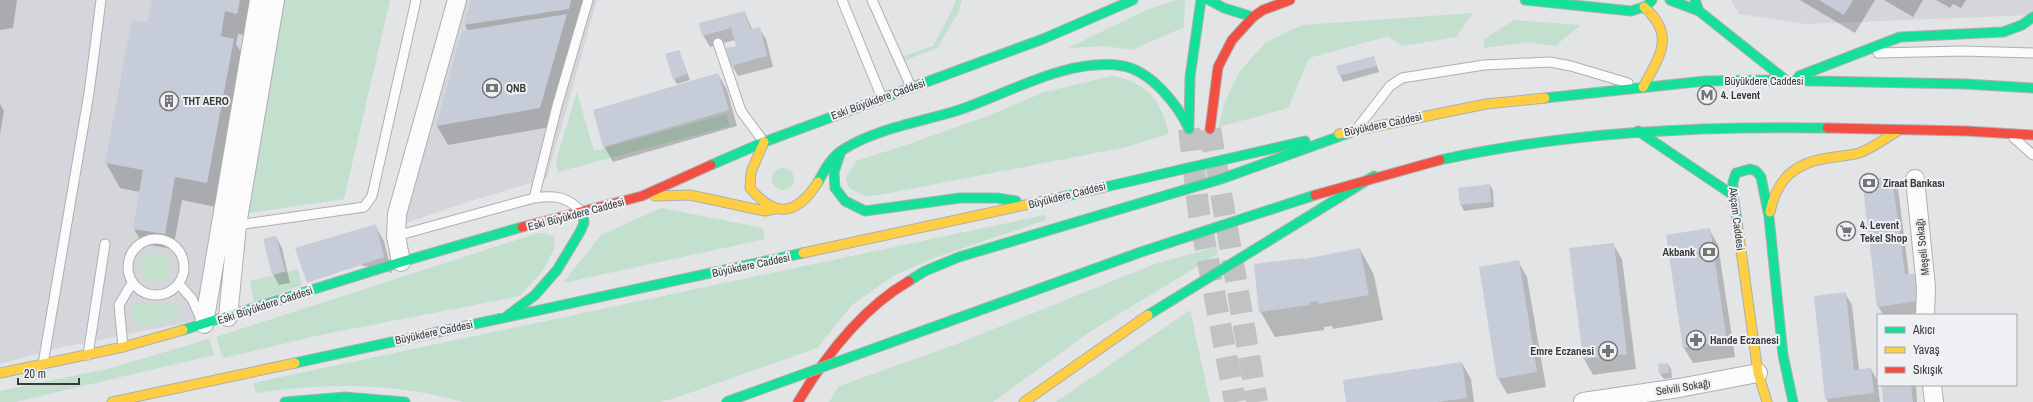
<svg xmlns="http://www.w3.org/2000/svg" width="2033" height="402" viewBox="0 0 2033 402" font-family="'Archivo Narrow',sans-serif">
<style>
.built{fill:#d4d6db}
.green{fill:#c3dfcd}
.shadow{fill:#0003}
.building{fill:#c6ccd8}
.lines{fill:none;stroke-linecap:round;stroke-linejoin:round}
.secondary-tunnel{stroke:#c1c2c3;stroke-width:22;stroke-dasharray:22 11;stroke-linecap:butt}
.lane-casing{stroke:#aeafb0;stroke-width:11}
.street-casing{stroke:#aeafb0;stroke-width:20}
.fast-casing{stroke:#aeafb0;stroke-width:11}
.slow-casing{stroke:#aeafb0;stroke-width:11}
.jam-casing{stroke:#aeafb0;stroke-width:11}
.lane{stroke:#fbfbfb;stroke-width:9}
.street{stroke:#fbfbfb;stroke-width:18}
.fast{stroke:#16e098;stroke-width:9}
.slow{stroke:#ffcf43;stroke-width:9}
.jam{stroke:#f24e42;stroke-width:9}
.fast-bridge-casing{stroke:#aeafb0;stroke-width:11;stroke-linecap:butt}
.fast-bridge{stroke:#16e098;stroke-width:9}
.labels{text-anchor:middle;stroke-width:4;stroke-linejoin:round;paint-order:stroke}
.street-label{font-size:11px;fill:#38393a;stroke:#eff0f3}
.poi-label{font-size:11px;font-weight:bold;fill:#38393a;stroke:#eff0f3;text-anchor:start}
</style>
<rect width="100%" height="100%" fill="#e3e4e5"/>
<!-- built -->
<path class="built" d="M0,0H251L195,321L58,348L0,364Z
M451,0H597L547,178L468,202L403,224Z
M1731,0H2033V15L1806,24L1739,14Z"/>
<!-- green -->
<path class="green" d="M283,0H390L344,199L249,213Z
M956,0H962L958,13L937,48L903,61L902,57L933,46L953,8Z
M1178,0H1185L1184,27L1132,50L1105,46L1068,48L1146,10Z
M1473,13L1456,37L1403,46L1388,36L1309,58L1288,108L1219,127L1224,104L1240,71L1265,43L1302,25Z
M1514,20L1581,25L1555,46L1528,42L1484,48V39Z
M1112,76C1147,82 1161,100 1169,134L1126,147L879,195L864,196L849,188L846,178L856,161L903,146L985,117L1045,92Z
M577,92L594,151L726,114L730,126L558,172L556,161Z
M772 179a11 11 0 1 1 22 0a11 11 0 1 1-22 0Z
M661,208L763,228L765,239L563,283L601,235Z
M1045,215L1046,220L931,259L893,276L852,305L817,348L675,398L660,402H463C393,382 328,383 256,393L253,383Z
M538,233L549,234L555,238L554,249L544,269L520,296L320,335L223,358L216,337Z
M1216,247L1218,254L1091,331L993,402H829L839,386L954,345L1155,264Z
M141 268a15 15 0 1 1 30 0a15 15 0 1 1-30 0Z
M298,269L302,285L254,302L250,281Z
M144,302L180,305L181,313C170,322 147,328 134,324L131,313L135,304Z
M1190,310L1210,402H1056L1060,399Z
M209,339L214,355L15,402H0V391L107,369Z"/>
<!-- shadow -->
<path class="shadow" d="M0,0H17L13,28L0,30Z
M153,0H257L250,36L238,34L236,44L249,66L221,208L182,200L173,249L143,244L134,229L140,192L120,188L106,163L150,24Z
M472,0H591L550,127L448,145L437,126L463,31H468L465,25Z
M1800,0H1875L1855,33Z
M1884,0H1923L1913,17Z
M1936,0H1966L1961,8L1953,4L1950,8Z
M745,13L752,29L759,28L766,39L773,67L738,76L732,65L737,47L735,40L710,47L703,35Z
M679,51L690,80L677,84L674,79Z
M1374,57L1379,72L1343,82L1337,67Z
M718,74L727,90L737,126L613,162L604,146Z
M0,104L4,111L0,134Z
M1892,178L1898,189L1909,275L1930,311L1902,315H1883L1878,306Z
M1490,185L1493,190L1494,207L1464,211L1461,205L1459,188Z
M375,225L384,241L392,273L296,249Z
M1709,229L1718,245L1735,357L1693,363L1684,348Z
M276,237L282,248L290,283L279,285L273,274Z
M1613,244L1622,259L1636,369L1593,375L1584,359L1570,249Z
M1360,249L1374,275L1383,320L1333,329L1332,326L1324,327V330L1275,337L1260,311L1305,260Z
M1518,261L1527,277L1546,387L1507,394L1498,378Z
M1845,293L1852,305L1859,370L1871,369L1877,380L1880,402H1828L1826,399Z
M1462,363L1471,379L1474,402H1347Z
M1668,364L1671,369L1672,378L1664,379L1660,374L1659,365Z
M1883,385H1916L1917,402H1884Z"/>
<!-- building -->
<path class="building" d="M152,0H240L237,14L225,11L221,36L234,39L207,183L175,177L165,234L133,229L143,170L105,163L132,20L148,22Z
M471,0H571L569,9L464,25Z
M1819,0H1853L1844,15Z
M745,11L750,29L760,27L767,56L731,66L726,48L736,46L731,28L702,36L699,23Z
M567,14L540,108L436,126L462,31Z
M679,50L687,74L673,79L665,54Z
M1374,56L1377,66L1339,76L1336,66Z
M718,73L729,110L603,147L593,110Z
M1892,177L1905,274H1921L1925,300L1877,307L1862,179Z
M1490,184L1491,202L1460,205L1458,188Z
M376,224L384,257L307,283L295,248Z
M1710,228L1727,341L1683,348L1666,235Z
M276,236L285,271L272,275L263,239Z
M1614,243L1627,354L1583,359L1569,248Z
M1360,248L1369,295L1318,304L1317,301L1310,302V305L1259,312L1254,264L1304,258L1305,259Z
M1519,260L1537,372L1497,379L1479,267Z
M1846,292L1854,370L1871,368L1874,393L1825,399L1814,296Z
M1462,362L1467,398L1438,402H1346L1343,380Z
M1668,363L1669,373L1659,374L1658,364Z
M1882,385H1911L1913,402H1883Z"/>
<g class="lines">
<!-- secondary-tunnel -->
<path class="secondary-tunnel" d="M1189,129L1199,213L1235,402
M1210,129L1257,402"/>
<defs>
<path id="lane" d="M842,0L882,98
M872,0L911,87
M718,43L741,111L764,142
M1878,53L1963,51L2033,53
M1359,126L1390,86L1402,78L1484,65L1550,62L1571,66L1628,83
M2014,138L2033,155
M534,198L557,106L588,0
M237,225L364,207L372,196L416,0
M396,236L534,198C554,195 566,196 581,211
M128 267a28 28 0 1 1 56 0a28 28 0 1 1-56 0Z
M179,284L192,299L202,321
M123,347L119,305L132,283
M88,355L105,244
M43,364L89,93L101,0"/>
<path id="street" d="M1915,179L1926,287L1925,315
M401,262L396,236L397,214L457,0
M228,317L237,225L275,0
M204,324L259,0
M1932,385L1934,402
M1583,402L1679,388L1758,373"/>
<path id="fast" d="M1209,0L1224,8L1253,17
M1525,0L1631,11L1647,6L1652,0
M1670,0L1699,11
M1695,0L1699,11L1787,81
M1799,76L1900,37L2003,32L2022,25L2033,17
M1545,98L1705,81L1768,80L1965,84L2033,88
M1189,126L1190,77L1201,0
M1638,131L1733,195
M841,151L834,172L835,188L845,201L865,211L960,198H997L1016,201
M1440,160C1568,132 1697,126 1827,128
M711,165L764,142L1043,39L1133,0
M818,182C825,169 832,156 844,149C878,128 921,122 959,110C1009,93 1069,57 1123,66C1151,71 1178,105 1189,129
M1053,199L1305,141
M1737,221L1733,195V182L1736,173L1750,169L1756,171L1761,177L1769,217L1783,355L1793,402
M909,281L925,271L959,257L1221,179L1357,130
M1148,315L1374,176
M507,316L535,295L557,270L580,232L584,223L583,213
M939,325L1141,252L1315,195
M183,330L401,262L522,227
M295,363L803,253
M285,402L345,397L405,402"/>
<path id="slow" d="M1643,87C1660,56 1676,35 1644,7
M1339,134L1486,104L1545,98
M764,142L751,172L750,188C776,219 797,215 818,182
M655,196L690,195L765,211L775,209
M1770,212C1777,179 1794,163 1828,158C1838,156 1849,156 1859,153C1873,148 1886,138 1899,130
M1737,221L1758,373L1767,402
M803,253L1053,199
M0,373L123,347L183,330
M112,402L295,363
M1024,402L1148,315"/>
<path id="jam" d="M1827,128L1966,131L2033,135
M1210,129L1218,67L1232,40L1253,17L1263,10L1290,0
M1315,195L1440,160
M522,227L642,196L711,165
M798,402C826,355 861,309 909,281"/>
</defs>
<!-- lane casing -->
<use href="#lane" class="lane-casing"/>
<!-- street casing -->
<use href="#street" class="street-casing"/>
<!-- fast casing -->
<use href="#fast" class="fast-casing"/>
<!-- slow casing -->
<use href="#slow" class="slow-casing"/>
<!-- jam casing -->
<use href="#jam" class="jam-casing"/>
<!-- lane -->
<use href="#lane" class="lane"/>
<!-- street -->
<use href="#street" class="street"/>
<!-- fast -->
<use href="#fast" class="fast"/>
<!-- slow -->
<use href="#slow" class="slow"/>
<!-- jam -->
<use href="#jam" class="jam"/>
<defs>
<path id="fast-bridge" d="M726,402L939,325"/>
</defs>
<!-- fast-bridge casing -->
<use href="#fast-bridge" class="fast-bridge-casing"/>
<!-- fast-bridge -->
<use href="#fast-bridge" class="fast-bridge"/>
</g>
<!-- icons -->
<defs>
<symbol id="bank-ring" viewBox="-11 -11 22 22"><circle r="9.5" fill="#eff0f3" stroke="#747576" stroke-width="1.5"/><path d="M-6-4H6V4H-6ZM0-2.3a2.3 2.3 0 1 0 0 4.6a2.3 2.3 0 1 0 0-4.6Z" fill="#747576"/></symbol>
<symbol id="metro-ring" viewBox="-11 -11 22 22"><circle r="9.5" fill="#eff0f3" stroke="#747576" stroke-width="1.5"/><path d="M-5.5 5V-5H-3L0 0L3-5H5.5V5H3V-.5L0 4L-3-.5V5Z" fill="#747576"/></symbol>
<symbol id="building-ring" viewBox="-11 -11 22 22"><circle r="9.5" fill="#eff0f3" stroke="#747576" stroke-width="1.5"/><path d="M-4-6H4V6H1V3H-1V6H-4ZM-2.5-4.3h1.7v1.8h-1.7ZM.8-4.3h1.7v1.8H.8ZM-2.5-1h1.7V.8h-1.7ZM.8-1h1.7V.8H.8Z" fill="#747576"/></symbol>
<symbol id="supermarket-ring" viewBox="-11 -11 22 22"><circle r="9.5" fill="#eff0f3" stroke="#747576" stroke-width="1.5"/><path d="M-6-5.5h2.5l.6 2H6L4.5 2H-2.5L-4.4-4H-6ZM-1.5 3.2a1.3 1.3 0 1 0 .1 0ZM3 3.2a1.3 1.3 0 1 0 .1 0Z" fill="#747576"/></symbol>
<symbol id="pharmacy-ring" viewBox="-11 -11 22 22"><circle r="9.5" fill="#eff0f3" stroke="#747576" stroke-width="1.5"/><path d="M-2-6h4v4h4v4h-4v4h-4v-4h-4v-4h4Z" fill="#747576"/></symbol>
</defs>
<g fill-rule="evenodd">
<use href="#bank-ring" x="481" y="77" width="22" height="22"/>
<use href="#metro-ring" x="1696" y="84" width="22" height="22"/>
<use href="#building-ring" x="158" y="90" width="22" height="22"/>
<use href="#bank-ring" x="1858" y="172" width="22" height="22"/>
<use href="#supermarket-ring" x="1835" y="220" width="22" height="22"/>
<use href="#bank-ring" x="1698" y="241" width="22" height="22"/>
<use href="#pharmacy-ring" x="1685" y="329" width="22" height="22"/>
<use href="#pharmacy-ring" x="1597" y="340" width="22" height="22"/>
</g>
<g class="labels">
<!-- street labels -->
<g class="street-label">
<text x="1764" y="85">Büyükdere Caddesi</text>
<text transform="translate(878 99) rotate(-20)" y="4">Eski Büyükdere Caddesi</text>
<text transform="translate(1383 124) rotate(-12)" y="4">Büyükdere Caddesi</text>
<text transform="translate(1067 195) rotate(-14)" y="4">Büyükdere Caddesi</text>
<text transform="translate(576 214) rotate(-15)" y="4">Eski Büyükdere Caddesi</text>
<text transform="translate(1737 219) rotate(83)" y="4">Akçam Caddesi</text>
<text transform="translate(1922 247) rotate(-96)" y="4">Meşeli Sokağı</text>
<text transform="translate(751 265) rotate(-12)" y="4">Büyükdere Caddesi</text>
<text transform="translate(265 305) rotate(-18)" y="4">Eski Büyükdere Caddesi</text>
<text transform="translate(434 332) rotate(-12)" y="4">Büyükdere Caddesi</text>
<text transform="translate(1683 387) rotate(-9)" y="4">Selvili Sokağı</text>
</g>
<!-- poi labels -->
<g class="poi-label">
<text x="506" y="92">QNB</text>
<text x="1721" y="99">4. Levent</text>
<text x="183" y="105">THT AERO</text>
<text x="1883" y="187">Ziraat Bankası</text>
<text x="1860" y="229">4. Levent<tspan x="1860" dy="13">Tekel Shop</tspan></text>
<text x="1695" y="256" text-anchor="end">Akbank</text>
<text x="1710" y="344">Hande Eczanesi</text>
<text x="1594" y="355" text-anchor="end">Emre Eczanesi</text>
</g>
</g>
<!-- legend -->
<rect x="1877" y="314" width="140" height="72" fill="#eff0f3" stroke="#a6a7a9"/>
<rect x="1885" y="327" width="20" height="6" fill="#16e098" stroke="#a6a7a9"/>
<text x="1913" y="334" font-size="12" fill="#38393a">Akıcı</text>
<rect x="1885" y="347" width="20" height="6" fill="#ffcf43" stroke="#a6a7a9"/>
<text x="1913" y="354" font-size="12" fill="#38393a">Yavaş</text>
<rect x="1885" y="367" width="20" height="6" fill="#f24e42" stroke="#a6a7a9"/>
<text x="1913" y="374" font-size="12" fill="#38393a">Sıkışık</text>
<!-- scale -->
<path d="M18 378v6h61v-6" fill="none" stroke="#38393a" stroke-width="2"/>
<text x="24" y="378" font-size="12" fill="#38393a" stroke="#eff0f3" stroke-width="3" paint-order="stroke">20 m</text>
</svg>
